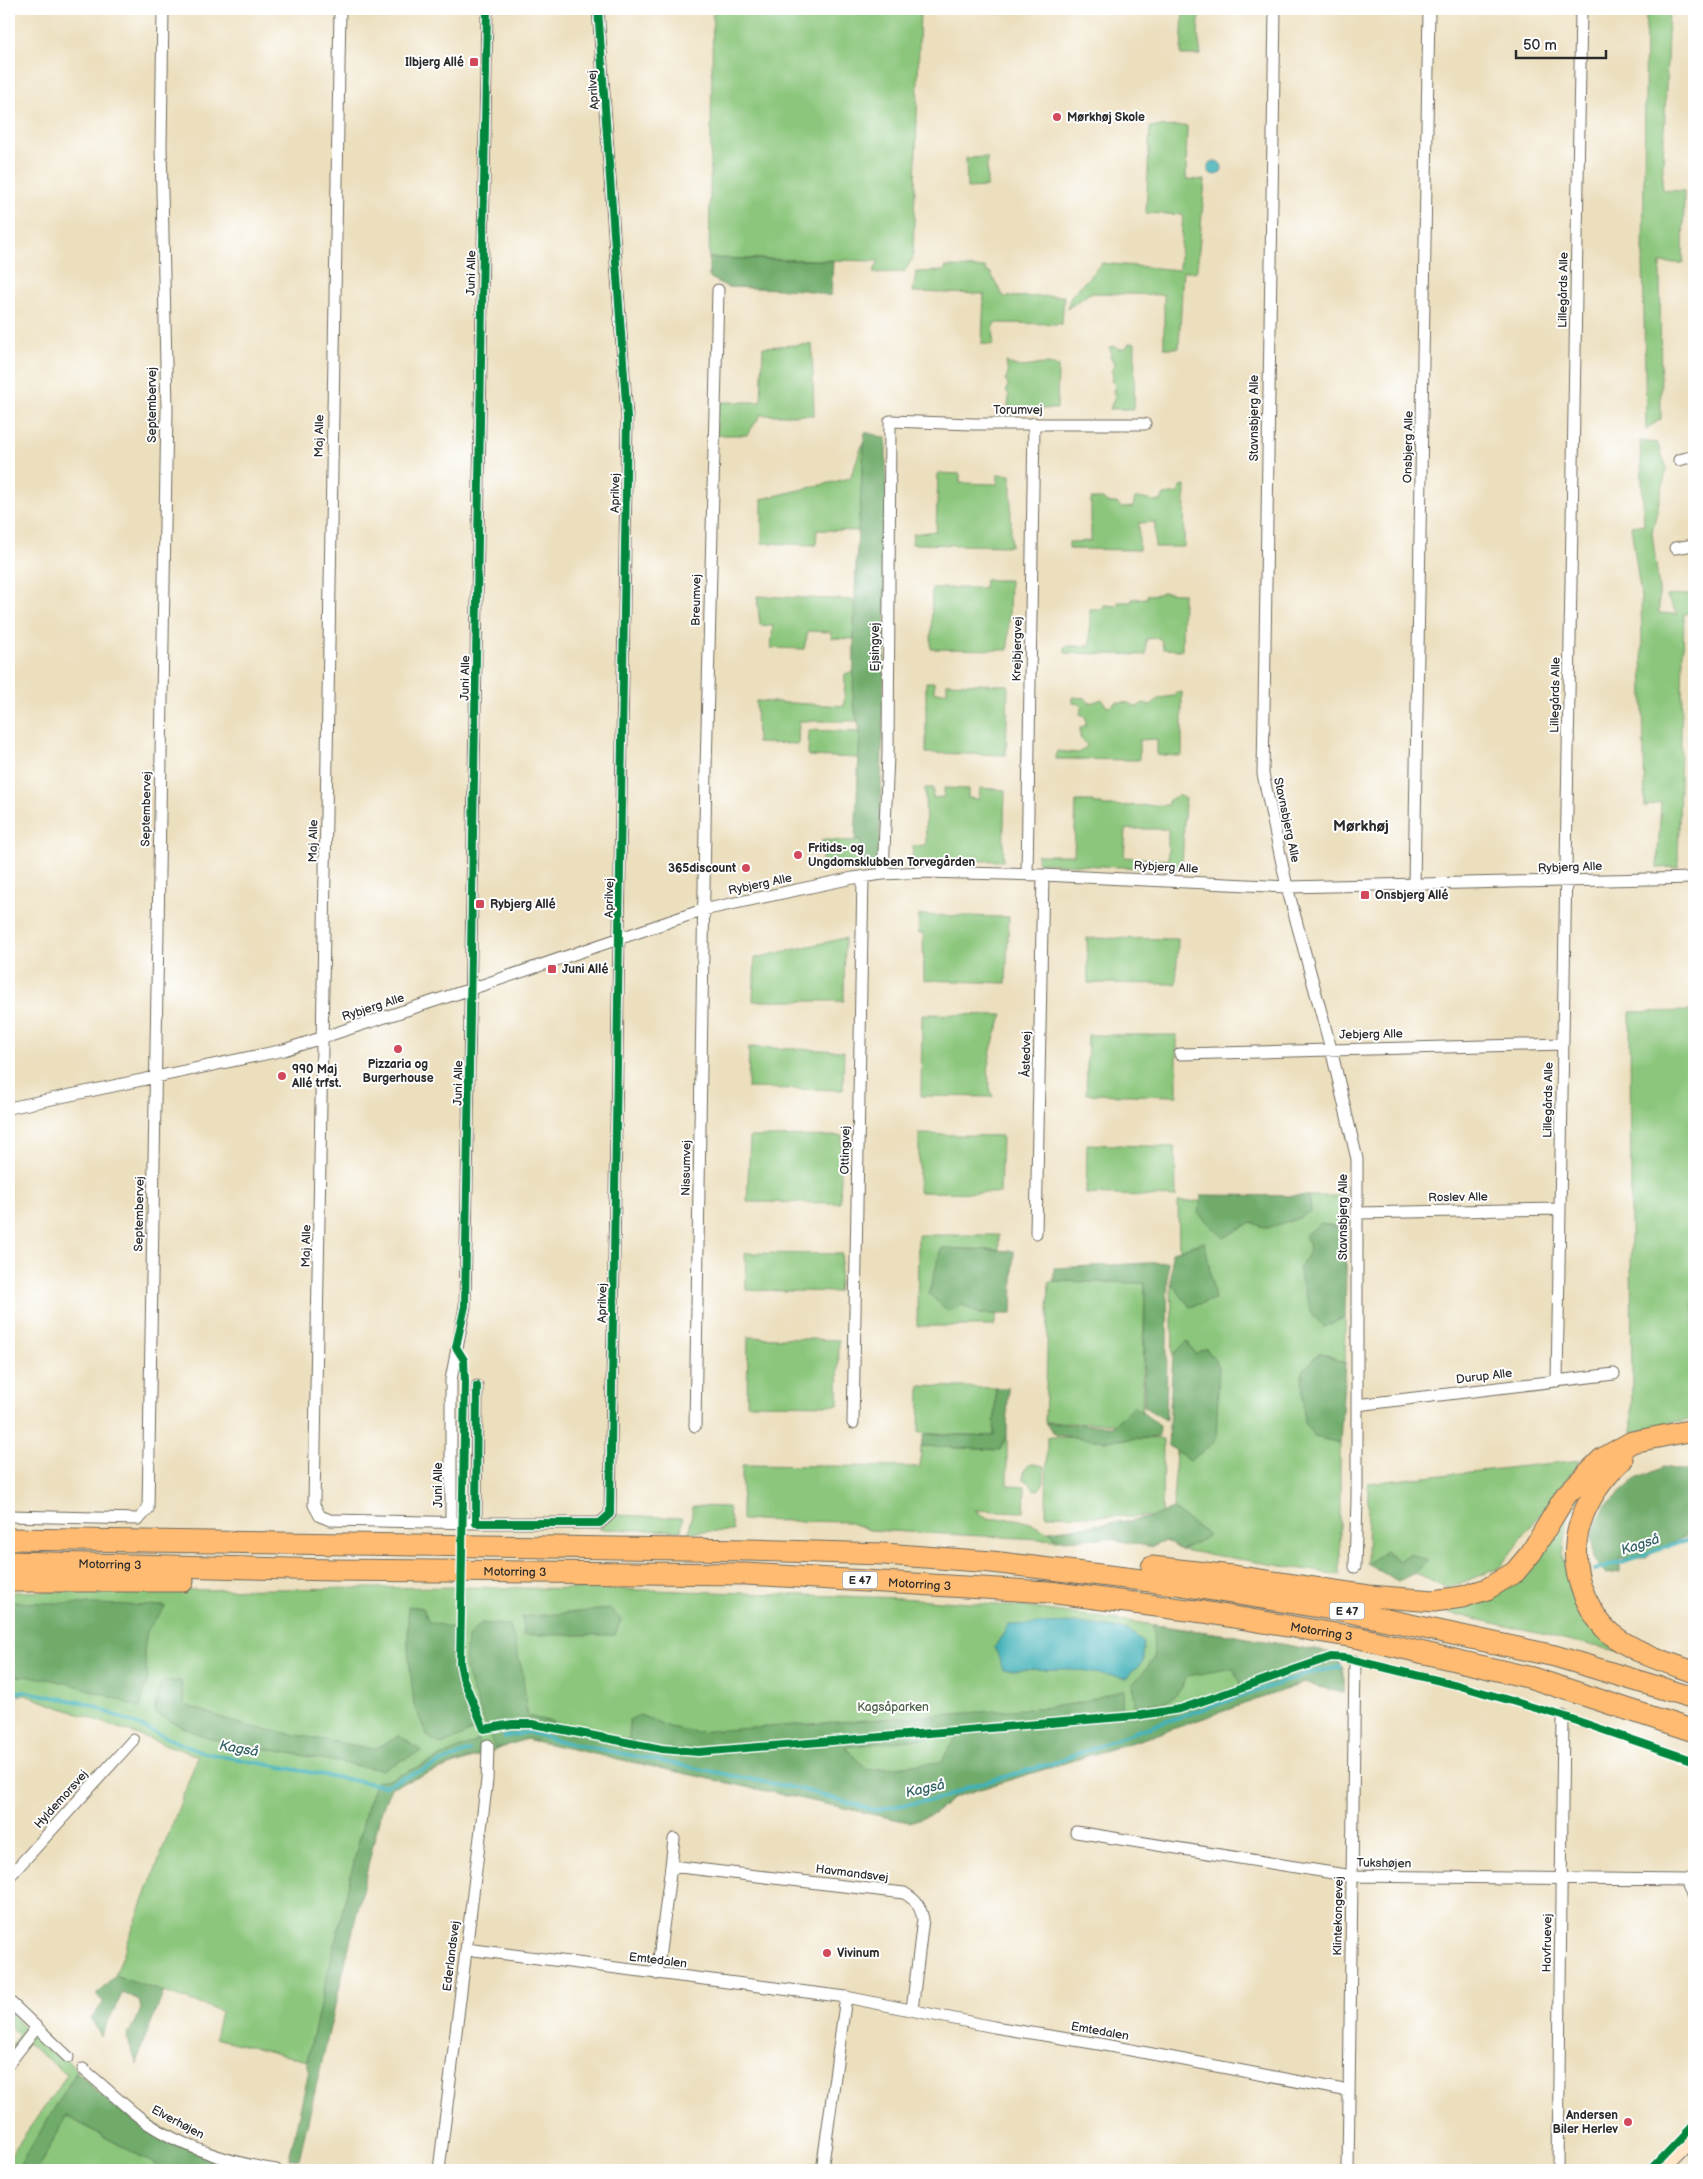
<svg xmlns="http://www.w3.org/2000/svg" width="1703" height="2179" viewBox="0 0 1703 2179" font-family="'Balsamiq Sans',sans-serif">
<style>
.green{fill:#8bc67b;stroke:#5b7853;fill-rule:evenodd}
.forest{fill:#70ab6b;stroke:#4e6b4b;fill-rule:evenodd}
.water{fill:#40b1b7;stroke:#366e71}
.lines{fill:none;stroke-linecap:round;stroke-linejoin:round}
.stream{stroke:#40b1b7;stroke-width:4}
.street-casing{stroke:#6f6a5e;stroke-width:13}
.secondary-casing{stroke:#6f6a5e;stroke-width:18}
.highway-casing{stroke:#6f6a5e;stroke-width:23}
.street{stroke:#fff;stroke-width:11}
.secondary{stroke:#ffe4c6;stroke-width:16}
.highway{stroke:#febb71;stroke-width:21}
.cycleway-casing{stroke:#fff;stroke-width:11}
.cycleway{stroke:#00873e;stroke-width:8}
.poi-dot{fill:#d1495b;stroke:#fff;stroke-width:2}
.labels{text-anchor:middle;stroke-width:4;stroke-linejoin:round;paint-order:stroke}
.shield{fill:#fff;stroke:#6b6b6b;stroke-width:1}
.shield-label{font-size:11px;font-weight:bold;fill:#2b2b2b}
.poi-label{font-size:12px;font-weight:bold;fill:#2b2b2b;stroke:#fff;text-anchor:start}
.street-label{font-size:12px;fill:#2b2b2b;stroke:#fff}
.park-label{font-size:12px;fill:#4d6147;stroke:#fff}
.water-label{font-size:14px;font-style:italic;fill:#336163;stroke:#fff}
.quarter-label{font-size:15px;font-weight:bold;fill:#2b2b2b;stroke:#fff}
</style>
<rect width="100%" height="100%" fill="#fff"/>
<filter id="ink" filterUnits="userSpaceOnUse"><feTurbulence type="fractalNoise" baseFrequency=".02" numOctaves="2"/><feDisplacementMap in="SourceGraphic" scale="10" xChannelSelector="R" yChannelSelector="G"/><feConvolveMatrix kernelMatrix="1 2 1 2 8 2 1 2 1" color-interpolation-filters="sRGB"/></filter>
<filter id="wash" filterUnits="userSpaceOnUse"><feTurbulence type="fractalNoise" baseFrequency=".0096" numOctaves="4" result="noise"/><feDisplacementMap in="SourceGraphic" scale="20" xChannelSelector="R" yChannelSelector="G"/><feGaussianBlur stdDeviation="1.12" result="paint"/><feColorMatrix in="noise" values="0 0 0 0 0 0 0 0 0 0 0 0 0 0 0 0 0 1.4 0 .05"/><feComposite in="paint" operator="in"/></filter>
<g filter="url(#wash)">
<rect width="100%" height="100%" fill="#ecdfbe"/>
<!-- green -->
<path class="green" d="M713,9H920L913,258L904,272L873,273L879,261L709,258Z
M1183,9H1200L1198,35L1201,55H1181Z
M1646,9H1669L1662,190L1684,191L1683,263H1660L1661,419L1646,429L1643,260Z
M1187,126L1186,179L1205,180L1197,272L1183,271L1179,348H1164V295L1090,293L1067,309L1071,296L1102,263L1179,270L1183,215L1146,213L1150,127Z
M987,157V187L967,188L966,158Z
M945,267L986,268V272H990L1004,297L1064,296L1062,324L994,323L993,345L982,344L984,294L913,292L916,272L945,271Z
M1129,343H1135L1134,409H1110L1115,396L1113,391L1115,385L1111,381L1113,375L1111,371L1115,365L1110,356L1111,352L1109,347L1113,346L1120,349L1126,348Z
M812,344L814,415H761L747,435H716L717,402H761L763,347Z
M1006,362C1025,374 1041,358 1058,367L1057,409L1008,408L1009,395L1006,391L1008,385L1005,380L1008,374Z
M865,438L858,531L817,530L816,545L762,543V499L850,478Z
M1640,441L1657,443L1667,468L1652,532L1659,589V613L1677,614L1666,596L1694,594V613L1684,614L1678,867L1657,868L1661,802L1645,807L1641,597L1631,526L1644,524Z
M938,473L960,474V483L998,484V474L1011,475V546L912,544L913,534L936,531Z
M1185,485L1184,547H1155V522L1139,523V550L1069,549V542L1091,541V499H1103L1107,503H1117L1122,508L1133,507L1135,498C1144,498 1152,502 1161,501L1164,495L1178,493L1181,486Z
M985,580H1010L1008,650L931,649L932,588H984Z
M1161,592L1183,593L1182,650L1163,649L1162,642L1159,638L1146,639V655L1065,653V646H1090V609H1103L1104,605L1118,606V602H1132V599L1147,598V595L1160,594Z
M757,596L854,600V639L832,638L830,632L808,631L804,649L771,648L773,626L760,625Z
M854,671L853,701L857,721H799L798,744L757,743L756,701L844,706L845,674Z
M926,682H934V692H947V683L1008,685L1006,755L926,753Z
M1177,692H1182V756L1157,755V739L1139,740V760L1056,759L1057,751L1079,753L1086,747L1087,744L1080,738V728L1086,725L1085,716L1080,714L1082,707L1079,704L1073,703V697L1085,698L1090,703L1102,699L1106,706L1110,707L1116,702L1128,703L1137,707L1143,703L1151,705L1159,698L1174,696Z
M809,730L860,732L859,758L808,756Z
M925,788H933V798L944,797V788L968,789V798L979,799L980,788L1005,790L1003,861L912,860L913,846L926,845Z
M1178,795L1185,799L1182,870L1038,863L1037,855H1074L1076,801H1093L1094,804H1102L1103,806L1168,805V801ZM1126,829H1168V860L1124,857Z
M822,840L861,841V866L822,865Z
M919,915L1009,917L1006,983L924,980L923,933H918Z
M845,938L844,1001H753L755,958Z
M1087,938L1178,939L1176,984L1088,983Z
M1694,1011V1419L1632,1432L1630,1012Z
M922,1014L1003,1015C993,1040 982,1070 993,1097L921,1096Z
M1088,1035H1177V1096L1086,1094Z
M749,1047L844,1051L843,1090L748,1088Z
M919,1134L1002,1136L1000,1193L919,1192Z
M842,1136L840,1203L747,1202L750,1137Z
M1087,1144L1175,1147L1176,1197L1086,1194Z
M1309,1196H1347L1346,1270L1338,1227L1321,1223L1310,1251L1324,1327L1345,1317V1363L1320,1352L1302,1372L1315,1437L1340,1443V1575L1181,1550L1209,1536L1173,1509L1176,1450L1190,1460L1195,1354L1187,1341L1173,1355L1171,1283L1190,1307L1205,1242L1179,1250L1178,1202L1201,1201L1198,1213L1224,1237L1251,1222L1267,1228L1311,1211Z
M918,1235H999V1250L941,1248L963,1305L979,1314H997L994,1326H917Z
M745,1253L842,1254L838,1292L746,1290Z
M1049,1281L1145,1283L1142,1424L1045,1422Z
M748,1337L839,1340L838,1405L747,1404Z
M920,1386L996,1388L994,1436L919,1433Z
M1007,1435V1485L1025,1486L1024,1512L975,1510C992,1524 996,1517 1015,1519C1030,1521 1048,1530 1058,1540L869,1530L848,1522L742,1520V1465L920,1467L921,1446L1000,1450Z
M1047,1437L1163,1439L1162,1517L1046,1515Z
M1581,1460L1499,1568L1448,1588L1415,1573L1427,1561H1398L1386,1550L1367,1564L1368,1483Z
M1034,1464L1044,1466V1483L1038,1490L1033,1489L1030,1483L1024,1479L1023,1472L1029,1465Z
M1596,1471L1568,1518L1563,1557L1572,1597L1598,1634L1625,1653L1432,1609L1505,1585Z
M693,1506L728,1507L733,1531L689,1532Z
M616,1515L683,1518L681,1531L599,1529Z
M456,1587L651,1590L900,1598L1025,1607L1235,1636L1331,1653L1344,1668V1693L1304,1683L1155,1735L954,1797L934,1814L909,1822L526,1739L391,1787L376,1782L307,2061L215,2038L221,2011L115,1976L198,1756L25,1695L9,1696V1592Z
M9,2013L24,2027V2034L9,2053V2048L19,2035L9,2025Z
M37,2027L77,2071L18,2170H9V2157L67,2075L26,2042Z
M66,2116L166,2170H37Z"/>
<!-- forest -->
<path class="forest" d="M709,258L833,261L831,296L804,290L727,287L709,277Z
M865,432L886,438V601L879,862L861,866V841H855L860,732L853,701L854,644L856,563Z
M1202,1195L1309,1196L1311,1211L1300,1218L1267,1228L1251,1222L1224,1238L1198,1213Z
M1321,1223L1338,1228L1346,1270L1345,1317L1324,1327L1311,1313L1298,1269L1310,1251L1305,1235Z
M1205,1242L1215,1299L1190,1307L1171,1283L1172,1252Z
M941,1248L1014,1251L1012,1314H979L963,1305L948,1311L929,1294Z
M1168,1262L1166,1420L1144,1407L1145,1283L1054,1281V1268Z
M1187,1341L1195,1354L1206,1348L1219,1366L1216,1441L1190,1461L1168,1445L1173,1355Z
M1320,1353L1345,1363L1340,1443L1315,1437L1304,1423L1302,1371Z
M996,1388H1008L1007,1435L1000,1450L921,1446L925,1434L994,1436Z
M1134,1406L1160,1426L1158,1437L1105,1441L1056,1435L1045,1423L1112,1426Z
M1663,1467L1694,1472V1532L1656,1551L1645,1558H1620V1572L1606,1574L1596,1563L1591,1537L1605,1506L1636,1479Z
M1173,1509L1209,1536L1181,1550L1165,1541L1152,1547L1105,1538L1058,1540L1049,1531L1149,1518Z
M1386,1550L1398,1561L1410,1553L1428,1561L1415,1573L1398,1581L1367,1564Z
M9,1602L166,1606L147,1630L144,1653L148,1678L140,1708C99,1692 53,1675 9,1676Z
M408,1606L423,1608L429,1622L453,1628V1665L458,1689L476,1729L442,1745L427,1736L414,1704L408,1649Z
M610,1609L621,1620L615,1635H523L522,1617Z
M481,1623L510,1625L523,1674L527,1716L629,1740V1720L640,1715L670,1727L696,1732L1052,1707L1083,1702L1125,1689L1121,1708L1114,1715L1197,1701L1241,1686L1234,1668L1187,1676C1177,1705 1162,1702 1135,1706L1133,1684L1154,1659L1153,1625L1235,1636L1331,1653L1343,1669L1344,1693L1304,1683L1155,1735L954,1797L934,1814L909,1822L526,1739L495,1749L471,1687L465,1665L467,1638ZM957,1735L941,1762L867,1770L845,1747Z
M181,1681L185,1705L246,1726L374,1749L399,1736L422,1751L381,1770L206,1738L154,1713L161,1682Z
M479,1740L478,1755L391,1787L380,1815L299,2159H289L309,2070L307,2061L367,1806L376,1782L391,1779Z
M115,1976L164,1992L142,2045L137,2065L127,2037L141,2009L139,2000L123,1992L101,2036L91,2019L104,2002L96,1995Z
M77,2071L100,2095L132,2110L190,2145L278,2170H166L66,2116L37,2170H17Z"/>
<!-- water -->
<path class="water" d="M1208 168a7 7 0 1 1 14 0a7 7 0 1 1-14 0Z
M1079,1623L1128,1630L1144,1642L1143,1662L1126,1678L1067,1669L1003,1670L995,1647L1008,1625Z"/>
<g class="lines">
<!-- stream -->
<path class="stream" d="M1594,1571L1694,1538
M9,1692H28L89,1704L200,1752L384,1786L469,1751
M504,1737L528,1732L555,1740L804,1790L874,1810L943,1798L968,1787L1057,1762L1135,1732L1314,1672L1341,1667"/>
</g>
</g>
<g filter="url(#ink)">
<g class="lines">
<defs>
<path id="street" d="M340,9L314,1505L320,1516L330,1520L476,1523
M1275,9L1263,774L1287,887L1331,1049L1357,1159V1499L1355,1567
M1679,460L1694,456
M1675,548L1694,545
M883,874L888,755L890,421L973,424H1145
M1027,875L1034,423
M1414,885L1429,9
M1180,1054L1563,1044
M9,1108L284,1050L471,989L703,910L853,878L883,874L925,872L1043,875L1287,887L1694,878
M1357,1213L1560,1209
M1036,1233L1043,875
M1557,1381L1581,9
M477,1386L476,1523H600L610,1514L627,417L598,9
M1357,1405L1614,1374
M853,1423L863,877
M695,1426L706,769L718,290
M9,1516L139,1519L148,1509L167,409L161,147L163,9
M451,1522V1380L465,1306L487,9
M1076,1832L1352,1876L1686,1880L1694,1877
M671,1866L674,1839
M9,1877L133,1740
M1686,1880L1694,1901
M466,1949L846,1997L994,2027L1099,2044L1349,2091
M657,1974L671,1866L904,1893C916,1900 920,1905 923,1919L912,2010
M9,2001L68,2057
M9,2063L37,2027
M83,2069C104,2086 125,2107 147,2123C185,2148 232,2163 276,2170
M439,2170L487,1780L488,1745
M822,2170L846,1997
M1348,2170L1355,1661
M1558,2170L1563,1716"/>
<path id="secondary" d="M1661,2170L1694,2136"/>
<g id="highway">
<path d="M1622,1460C1583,1497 1562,1545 1585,1597C1591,1610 1600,1625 1611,1634C1635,1653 1666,1662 1694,1672"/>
<path d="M9,1539L749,1550L884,1554L992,1562L1175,1584L1350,1612L1555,1656L1694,1698"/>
<path id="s1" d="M9,1562L332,1570L746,1574L1049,1592L1203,1612L1360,1638L1532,1678L1694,1731"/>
<path d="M1152,1567L1232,1576L1369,1596L1434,1601L1462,1597L1487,1589L1515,1572L1531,1553L1566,1495L1602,1459L1632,1442L1694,1430"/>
<path d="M9,1581H183"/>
</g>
</defs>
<!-- street casing -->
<use href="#street" class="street-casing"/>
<!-- secondary casing -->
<use href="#secondary" class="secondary-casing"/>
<!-- highway casing -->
<use href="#highway" class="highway-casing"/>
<!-- street -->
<use href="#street" class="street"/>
<!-- secondary -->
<use href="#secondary" class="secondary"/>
<!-- highway -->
<use href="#highway" class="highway"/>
<defs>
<path id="cycleway" d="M487,9L465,1306L456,1347L464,1360L465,1382L460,1663L463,1678L484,1729L512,1724H533L662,1749L698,1752L1135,1716L1180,1709L1331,1657L1345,1658L1457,1685L1563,1716L1694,1761
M477,1386L476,1523H600L610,1514L627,417L598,9
M1649,2170L1694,2123"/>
</defs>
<!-- cycleway casing -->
<use href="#cycleway" class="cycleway-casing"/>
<!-- cycleway -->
<use href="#cycleway" class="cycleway"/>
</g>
</g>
<!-- markers -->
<g class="poi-dot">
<rect x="469" y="57" width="10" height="10" rx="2.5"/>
<circle cx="1057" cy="117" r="5"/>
<circle cx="798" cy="855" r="5"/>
<circle cx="746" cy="868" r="5"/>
<rect x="1360" y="890" width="10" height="10" rx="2.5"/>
<rect x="475" y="899" width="10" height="10" rx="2.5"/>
<rect x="547" y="964" width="10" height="10" rx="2.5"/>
<circle cx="398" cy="1049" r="5"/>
<circle cx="282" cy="1076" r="5"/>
<circle cx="827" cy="1953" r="5"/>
<circle cx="1628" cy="2122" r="5"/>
</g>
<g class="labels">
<!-- shield labels -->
<g class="shield">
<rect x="842.5" y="1571.5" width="35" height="17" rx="4"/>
<rect x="1329.5" y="1602.5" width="35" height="17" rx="4"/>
</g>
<g class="shield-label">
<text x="860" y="1584">E 47</text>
<text x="1347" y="1615">E 47</text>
</g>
<!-- poi labels -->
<g class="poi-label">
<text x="464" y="66" text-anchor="end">Ilbjerg Allé</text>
<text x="1067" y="121">Mørkhøj Skole</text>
<text x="808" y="852">Fritids- og<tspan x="808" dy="14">Ungdomsklubben Torvegården</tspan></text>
<text x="736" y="872" text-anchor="end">365discount</text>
<text x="1375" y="899">Onsbjerg Allé</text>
<text x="490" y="908">Rybjerg Allé</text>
<text x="562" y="973">Juni Allé</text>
<text x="398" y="1068" text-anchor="middle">Pizzaria og<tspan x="398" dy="14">Burgerhouse</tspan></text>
<text x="292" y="1073">990 Maj<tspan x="292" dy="14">Allé trfst.</tspan></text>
<text x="837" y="1957">Vivinum</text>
<text x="1618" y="2119" text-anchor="end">Andersen<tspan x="1618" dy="14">Biler Herlev</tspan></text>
</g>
<!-- street labels -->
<g class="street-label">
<text transform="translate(593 90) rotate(-94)" y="4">Aprilvej</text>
<text transform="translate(471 273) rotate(-89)" y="4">Juni Alle</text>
<text transform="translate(1563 290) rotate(-89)" y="4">Lillegårds Alle</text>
<text transform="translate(152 405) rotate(-90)" y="4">Septembervej</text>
<text x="1018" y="414">Torumvej</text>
<text transform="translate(1254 418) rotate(-90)" y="4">Stavnsbjerg Alle</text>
<text transform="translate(319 436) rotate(-89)" y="4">Maj Alle</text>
<text transform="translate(1408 447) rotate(-89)" y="4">Onsbjerg Alle</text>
<text transform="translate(615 493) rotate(-89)" y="4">Aprilvej</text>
<text transform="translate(696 600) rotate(-89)" y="4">Breumvej</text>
<text transform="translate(875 647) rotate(-90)" y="4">Ejsingvej</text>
<text transform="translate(1017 649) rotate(-89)" y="4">Krejbjergvej</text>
<text transform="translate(465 678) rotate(-89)" y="4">Juni Alle</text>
<text transform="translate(1555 695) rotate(-89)" y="4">Lillegårds Alle</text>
<text transform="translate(146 809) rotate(-89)" y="4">Septembervej</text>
<text transform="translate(1287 820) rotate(78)" y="4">Stavnsbjerg Alle</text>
<text transform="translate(313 841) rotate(-89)" y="4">Maj Alle</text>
<text transform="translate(1166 867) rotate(3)" y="4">Rybjerg Alle</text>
<text transform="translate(1570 867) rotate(-2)" y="4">Rybjerg Alle</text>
<text transform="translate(760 884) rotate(-12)" y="4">Rybjerg Alle</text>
<text transform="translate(609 898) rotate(-89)" y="4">Aprilvej</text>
<text transform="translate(373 1007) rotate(-18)" y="4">Rybjerg Alle</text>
<text transform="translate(1371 1034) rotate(-1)" y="4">Jebjerg Alle</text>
<text transform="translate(1026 1054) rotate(-89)" y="4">Åstedvej</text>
<text transform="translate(458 1083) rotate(-89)" y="4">Juni Alle</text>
<text transform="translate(1548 1100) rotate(-89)" y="4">Lillegårds Alle</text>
<text transform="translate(845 1150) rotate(-89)" y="4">Ottingvej</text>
<text transform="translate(686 1168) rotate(-89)" y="4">Nissumvej</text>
<text transform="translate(1458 1197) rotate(-1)" y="4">Roslev Alle</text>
<text transform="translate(139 1214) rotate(-89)" y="4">Septembervej</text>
<text transform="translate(1343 1217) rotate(-90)" y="4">Stavnsbjerg Alle</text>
<text transform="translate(306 1246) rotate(-89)" y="4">Maj Alle</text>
<text transform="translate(602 1303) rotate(-89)" y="4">Aprilvej</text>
<text transform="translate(1484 1376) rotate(-7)" y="4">Durup Alle</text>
<text transform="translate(438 1485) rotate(-90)" y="4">Juni Alle</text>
<text dy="4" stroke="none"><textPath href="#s1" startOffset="101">Motorring 3</textPath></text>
<text dy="4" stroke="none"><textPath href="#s1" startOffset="506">Motorring 3</textPath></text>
<text dy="4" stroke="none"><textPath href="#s1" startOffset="911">Motorring 3</textPath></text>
<text dy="4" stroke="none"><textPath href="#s1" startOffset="1316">Motorring 3</textPath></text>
<text transform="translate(61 1799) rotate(-48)" y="4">Hyldemorsvej</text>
<text transform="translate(1384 1863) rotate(1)" y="4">Tukshøjen</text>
<text transform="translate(852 1873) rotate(7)" y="4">Havmandsvej</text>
<text transform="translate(1338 1916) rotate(-89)" y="4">Klintekongevej</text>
<text transform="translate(1547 1943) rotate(-89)" y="4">Havfruevej</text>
<text transform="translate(451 1956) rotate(-83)" y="4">Ederlandsvej</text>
<text transform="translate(658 1960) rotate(7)" y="4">Emtedalen</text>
<text transform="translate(1100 2031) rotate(10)" y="4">Emtedalen</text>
<text transform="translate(178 2122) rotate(28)" y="4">Elverhøjen</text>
</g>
<!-- park labels -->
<g class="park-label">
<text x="893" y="1711">Kagsåparken</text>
</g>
<!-- water labels -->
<g class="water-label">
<text transform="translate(1640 1544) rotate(-18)" y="5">Kagså</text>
<text transform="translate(239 1748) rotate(10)" y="5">Kagså</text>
<text transform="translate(925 1788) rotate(-13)" y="5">Kagså</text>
</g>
<!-- quarter labels -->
<g class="quarter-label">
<text x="1361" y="831">Mørkhøj</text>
</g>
</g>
<!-- margin -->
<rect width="1703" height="2179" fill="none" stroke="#fff" stroke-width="30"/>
<!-- scale -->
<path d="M1516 50v8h90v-8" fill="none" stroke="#2b2b2b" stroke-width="2.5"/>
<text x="1523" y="50" font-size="15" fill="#2b2b2b" stroke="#ffffff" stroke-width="4" paint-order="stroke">50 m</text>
</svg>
